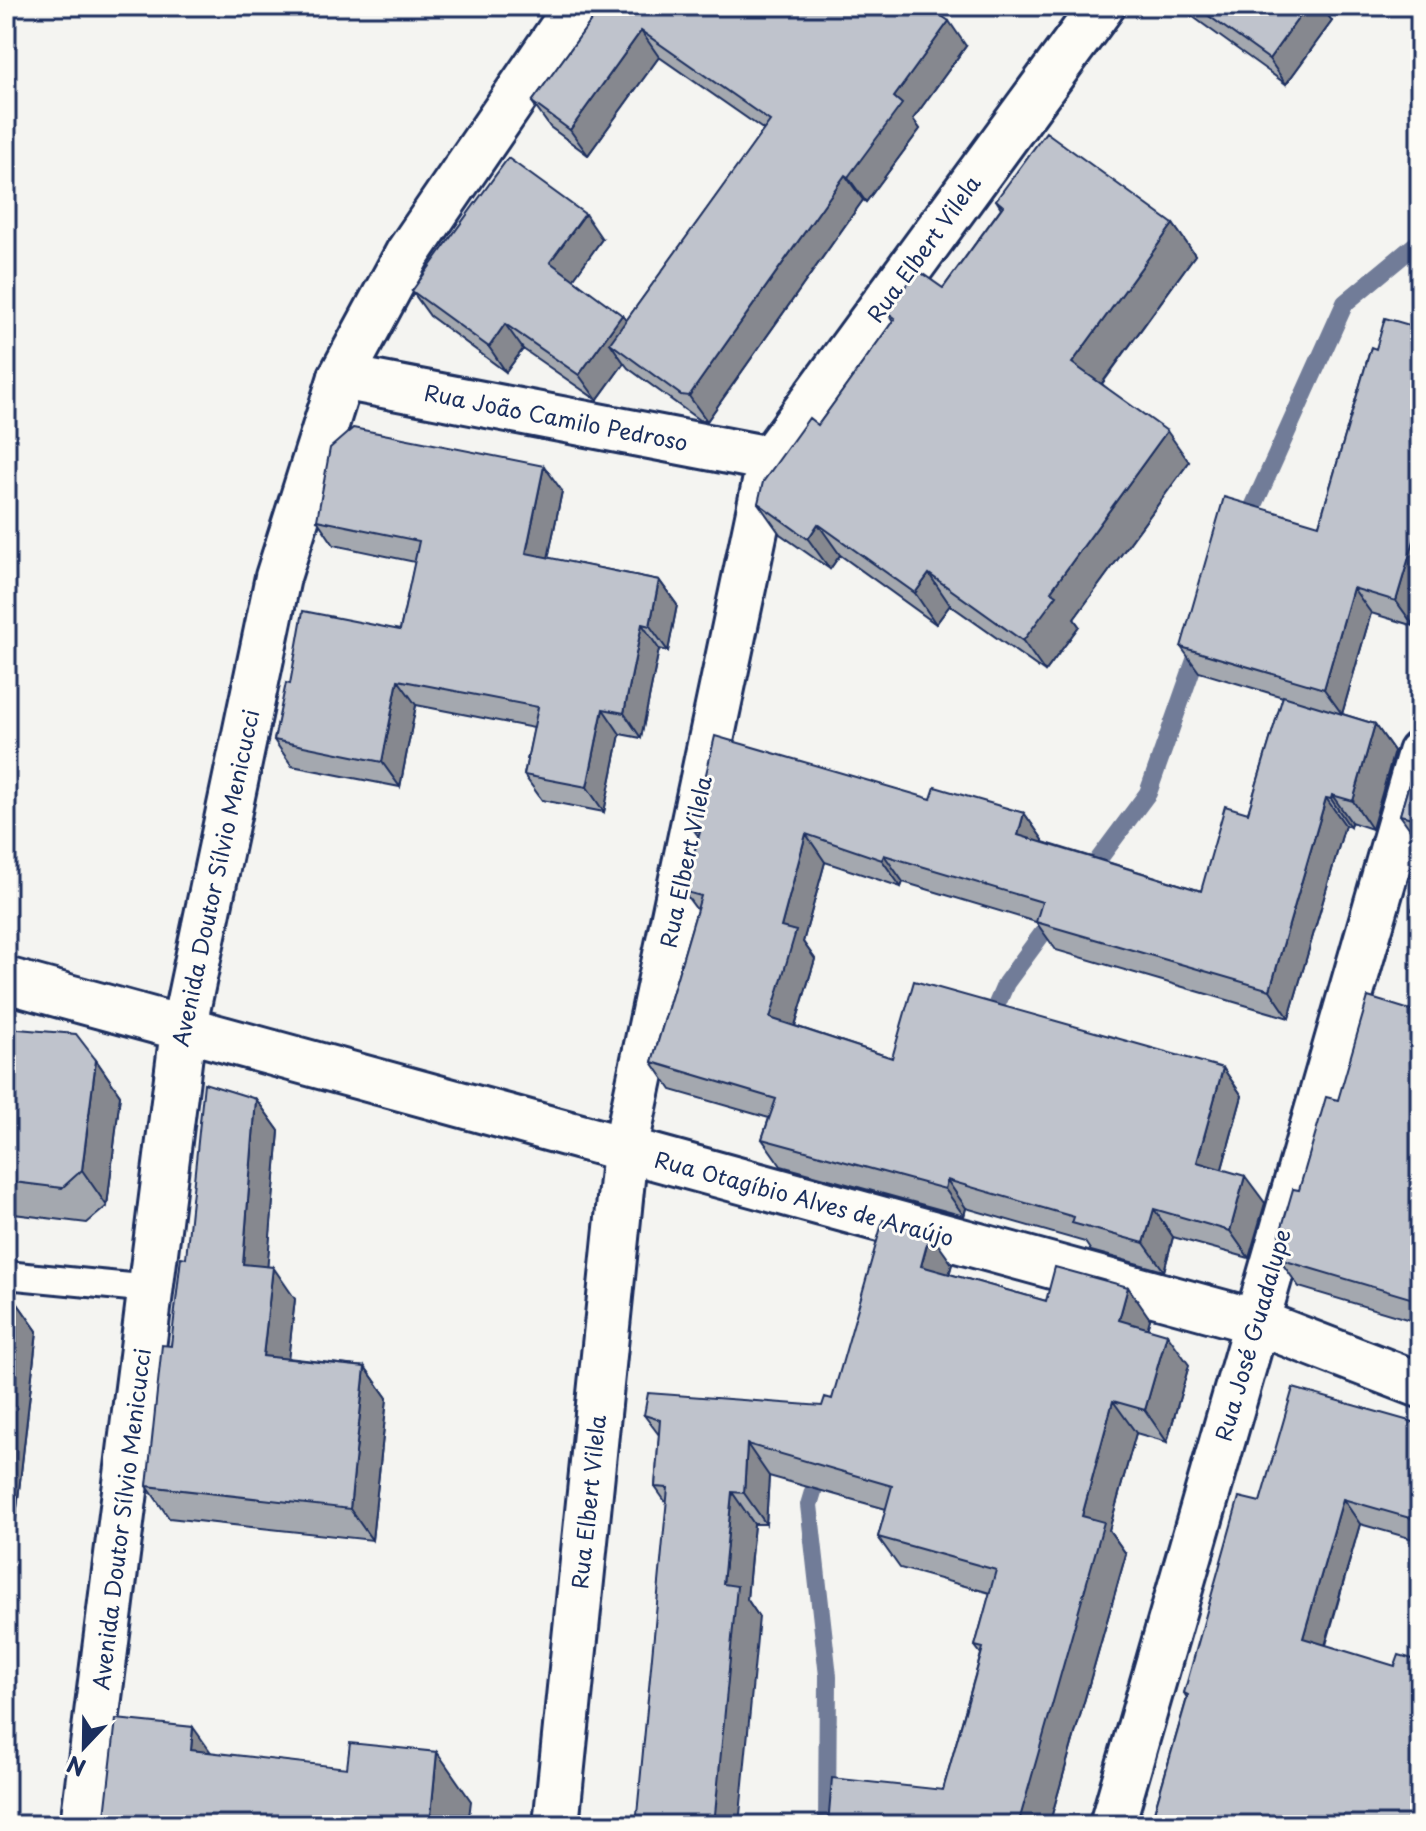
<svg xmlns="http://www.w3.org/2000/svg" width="1426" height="1831" viewBox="0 0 1426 1831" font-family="'Playpen Sans',sans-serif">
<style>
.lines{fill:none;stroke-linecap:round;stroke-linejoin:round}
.stream{stroke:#717c98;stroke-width:18}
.lane-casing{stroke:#1b2f5e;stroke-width:32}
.street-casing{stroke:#1b2f5e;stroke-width:50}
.secondary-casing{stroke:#1b2f5e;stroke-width:50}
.lane{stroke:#fdfcf7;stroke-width:26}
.street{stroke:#fdfcf7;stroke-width:44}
.secondary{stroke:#fdfcf7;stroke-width:44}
.wall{fill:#a4a8af;stroke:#1b2f5e;stroke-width:2}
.shaded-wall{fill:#86888f;stroke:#1b2f5e;stroke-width:2}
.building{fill:#bfc3cc;stroke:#1b2f5e;stroke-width:2}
.labels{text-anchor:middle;stroke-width:6;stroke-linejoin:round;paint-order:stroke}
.street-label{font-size:22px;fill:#1b2f5e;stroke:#fdfcf7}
</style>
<rect width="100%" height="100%" fill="#f4f4f1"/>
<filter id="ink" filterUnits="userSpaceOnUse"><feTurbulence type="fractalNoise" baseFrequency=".0125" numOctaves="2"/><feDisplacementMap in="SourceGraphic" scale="16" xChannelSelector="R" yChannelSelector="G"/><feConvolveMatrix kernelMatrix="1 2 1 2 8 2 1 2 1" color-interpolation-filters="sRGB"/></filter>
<g filter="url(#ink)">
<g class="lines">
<!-- stream -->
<path class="stream" d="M1245,525L1345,303L1420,241
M1084,879L1148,793L1201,643
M988,1025L1006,983L1056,915
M820,1468L809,1505L828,1676L827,1825"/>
<defs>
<path id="lane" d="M6,1275L151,1289"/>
<path id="street" d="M341,377L770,459
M556,1825L625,1150L770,459L1102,6
M1112,1825L1420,753"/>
<path id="secondary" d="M6,980L1257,1322L1420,1385
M83,1825L183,1030L278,577L341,377L408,253L577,6"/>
</defs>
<!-- lane casing -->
<use href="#lane" class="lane-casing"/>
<!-- street casing -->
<use href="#street" class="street-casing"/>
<!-- secondary casing -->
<use href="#secondary" class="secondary-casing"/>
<!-- lane -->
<use href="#lane" class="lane"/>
<!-- street -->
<use href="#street" class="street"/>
<!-- secondary -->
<use href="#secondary" class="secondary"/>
</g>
<!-- wall -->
<path class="wall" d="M602,6L966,46L913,119L920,129L866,202L863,200L707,421L699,420L628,368L624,363L597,400L523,349L506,372L430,316L412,291L602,239L573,279L626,321L764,130L659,57L588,155L550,127L532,102Z
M1178,6H1321L1332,21L1286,84Z
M996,200L1173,224L1195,255L1102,384L1189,462L1074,619L1079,626L1045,672L950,605L936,624L840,555L830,569L780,534L758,503L818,425L893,321L887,312L943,288L1001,208Z
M1371,347L1414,626L1371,613L1342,714L1375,724L1394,751L1372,829L1351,822L1350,827L1345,825L1289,1018L1056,950L1036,922L903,882L901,887L825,862L803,942L815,959L795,1026L892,1058L1223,1068L1242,1096L1222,1169L1265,1203L1249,1258L1173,1237L1164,1271L1091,1251L1085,1242L966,1208L964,1216L781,1166L762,1139L769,1118L671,1090L652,1062L697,910L683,891L699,837L693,829L931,799L1024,813L1043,840V842L1201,891L1248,813L1283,697L1199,672L1181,647L1319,525Z
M562,491L548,558L659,580L677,605L668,651L659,649L641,738L620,734L604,812L542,800L524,775L534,728L416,705L400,787L292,766L274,740L290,684L400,630L415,562L334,545L317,520Z
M1420,746V843L1400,815Z
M1420,882V921L1412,910Z
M1420,1013V1323L1299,1287L1279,1259L1282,1250L1277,1244L1338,1100Z
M6,1028L96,1060L120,1095L107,1206L87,1223L6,1213Z
M256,1099L279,1131L267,1267L295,1299L288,1358L365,1367L387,1398L372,1540L169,1518L147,1486L186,1258Z
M952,1264L949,1274L1046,1301L1150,1319L1147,1328L1189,1365L1167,1442L1136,1433L1109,1530L1126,1554L1049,1825H828L943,1790L981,1654L975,1646L990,1593L900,1568L878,1537L886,1509L769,1476L766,1524H754L747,1599L759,1617L667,1504L655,1487L659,1435L644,1415L822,1406L832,1399Z
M6,1287L37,1331L16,1517L6,1516Z
M1420,1424V1541L1360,1524L1326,1645L1420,1825L1153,1816L1187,1698L1184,1693L1260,1502Z"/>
<!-- shaded-wall -->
<path class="shaded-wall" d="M1307,6H1321L1332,21L1286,84L1269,59Z
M949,21L966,46L913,119L920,129L866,202L848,177L894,97Z
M641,31L659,57L588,155L570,130Z
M845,175L863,200L707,421L689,396Z
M585,214L602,239L567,288L550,262Z
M1173,224L1195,255L1094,394L1072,363Z
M622,315L640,340L610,343L624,363L597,400L579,375Z
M505,324L523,349L506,372L489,347Z
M1167,431L1189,462L1074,619L1079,626L1045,672L1023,641L1051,591Z
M544,466L562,491L544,578L526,553Z
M1420,520V605L1414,626L1396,601Z
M818,524L840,555L830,569L808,539Z
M929,574L950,605L936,624L915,593Z
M659,580L677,605L668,651L650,626Z
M1353,588L1371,613L1342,714L1324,689Z
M642,624L659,649L641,738L624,713Z
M398,680L416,705L400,787L382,762Z
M603,709L620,734L604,812L587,787Z
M1375,724L1394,751L1372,829L1353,801Z
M1332,795L1351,822L1350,827L1331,799Z
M1326,798L1345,825L1289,1018L1270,990Z
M1024,813L1043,840L1037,862L1018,835Z
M806,834L825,862L803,942L815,959L789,1045L770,1018L781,927Z
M884,855L903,882L901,887L882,860Z
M96,1060L120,1095L107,1206L82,1170Z
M1223,1068L1242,1096L1216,1190L1197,1162Z
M256,1099L279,1131L265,1295L243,1264Z
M1245,1176L1265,1203L1249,1258L1230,1231Z
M947,1180L966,1208L964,1216L945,1189Z
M1154,1209L1173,1237L1164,1271L1144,1243Z
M930,1233L952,1264L943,1298L921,1266Z
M273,1267L295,1299L285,1387L263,1356Z
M6,1287L37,1331L16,1517L6,1502Z
M1128,1287L1150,1319L1141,1352L1119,1320Z
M1167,1334L1189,1365L1167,1442L1145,1410Z
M365,1367L387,1398L372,1540L350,1509Z
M1113,1401L1136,1433L1109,1530L1126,1554L1049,1825H1018L1082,1516Z
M747,1444L769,1476L766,1524L744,1493Z
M732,1492L754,1524L747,1599L759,1617L739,1825H714L723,1584Z
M1343,1499L1360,1524L1320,1663L1303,1638Z
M193,1727L227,1775L191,1750Z
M437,1752L471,1801L468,1825H430Z"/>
<!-- building -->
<path class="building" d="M602,6H927L949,21L894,97L902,104L848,177L845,175L689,396L681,395L610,343L770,121L641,31L570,130L532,102Z
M1195,6H1307L1269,59Z
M1046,132L1173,224L1072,363L1167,431L1051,591L1057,595L1023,641L929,574L915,593L818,524L808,539L758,503L763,482L809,418L818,425L895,318L887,312L917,270L943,288L1003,206L996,200Z
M508,158L585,214L550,262L622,315L579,375L505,324L489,347L412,291Z
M1385,318L1420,328V520L1396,601L1353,588L1324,689L1181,647L1224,497L1319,525L1371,347L1376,349Z
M353,428L544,466L526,553L659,580L650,626L642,624L624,713L603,709L587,787L524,775L538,707L398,680L382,762L274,740L286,683L290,684L303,611L400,630L419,541L317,520L330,448Z
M1283,696L1375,724L1353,801L1332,795L1331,799L1326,798L1270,990L1036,922L1042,902L884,855L882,860L806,834L781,927L796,931L770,1018L892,1058L914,981L1223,1068L1197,1162L1245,1176L1230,1231L1154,1209L1144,1243L1072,1223L1074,1217L947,1180L945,1189L762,1139L776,1099L652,1062L701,896L683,891L700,832L693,829L715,736L931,799L935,787L1024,813L1018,835L1201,891L1225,806L1248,813Z
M1420,746V820L1400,815Z
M1420,882V912L1412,910Z
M1368,997L1420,1013V1301L1279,1259L1283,1245L1277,1244L1293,1189L1299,1190L1326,1097L1338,1100Z
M6,1028L76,1034L96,1060L82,1170L62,1188L6,1181Z
M204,1083L256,1099L243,1264L273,1267L263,1356L365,1367L350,1509L147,1486L162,1345L171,1346L181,1257L186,1258Z
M883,1220L930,1233L921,1266L1046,1301L1055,1267L1128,1287L1119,1320L1167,1334L1145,1410L1113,1401L1082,1516L1104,1522L1018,1825H828L832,1778L943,1790L983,1648L975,1646L996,1570L878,1537L892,1486L747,1444L744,1493L732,1492L723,1584L737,1586L714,1825H636L668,1488L655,1487L660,1420L644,1415L648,1393L822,1406L825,1397L832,1399Z
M1293,1388L1420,1424V1521L1343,1499L1303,1638L1395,1666L1399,1655L1416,1660L1420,1645V1825H1136L1140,1812L1153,1816L1188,1695L1184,1693L1239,1497L1260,1502Z
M116,1719L193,1727L191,1750L347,1768L350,1743L437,1752L430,1825H104Z"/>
</g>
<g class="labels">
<!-- street labels -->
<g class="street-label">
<text transform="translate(924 249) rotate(-54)" y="8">Rua Elbert Vilela</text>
<text transform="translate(556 418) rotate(11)" y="8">Rua João Camilo Pedroso</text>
<text transform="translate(686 862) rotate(-78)" y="8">Rua Elbert Vilela</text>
<text transform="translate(216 878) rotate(-78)" y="8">Avenida Doutor Sílvio Menicucci</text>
<text transform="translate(804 1199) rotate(15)" y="8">Rua Otagíbio Alves de Araújo</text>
<text transform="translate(1253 1335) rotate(-74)" y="8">Rua José Guadalupe</text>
<text transform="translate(589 1502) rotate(-84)" y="8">Rua Elbert Vilela</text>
<text transform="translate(122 1519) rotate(-83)" y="8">Avenida Doutor Sílvio Menicucci</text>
</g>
</g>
<!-- margin -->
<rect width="1426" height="1831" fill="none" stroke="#fdfcf7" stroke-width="32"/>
<rect x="16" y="16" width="1394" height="1799" fill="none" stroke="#1b2f5e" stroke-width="3" filter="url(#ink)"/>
<!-- north arrow -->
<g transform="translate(84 1747) rotate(202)" stroke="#fdfcf7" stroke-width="6" paint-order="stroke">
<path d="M0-6L14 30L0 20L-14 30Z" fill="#1b2f5e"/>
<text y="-12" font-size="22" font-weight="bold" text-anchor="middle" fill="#1b2f5e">N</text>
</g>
</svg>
